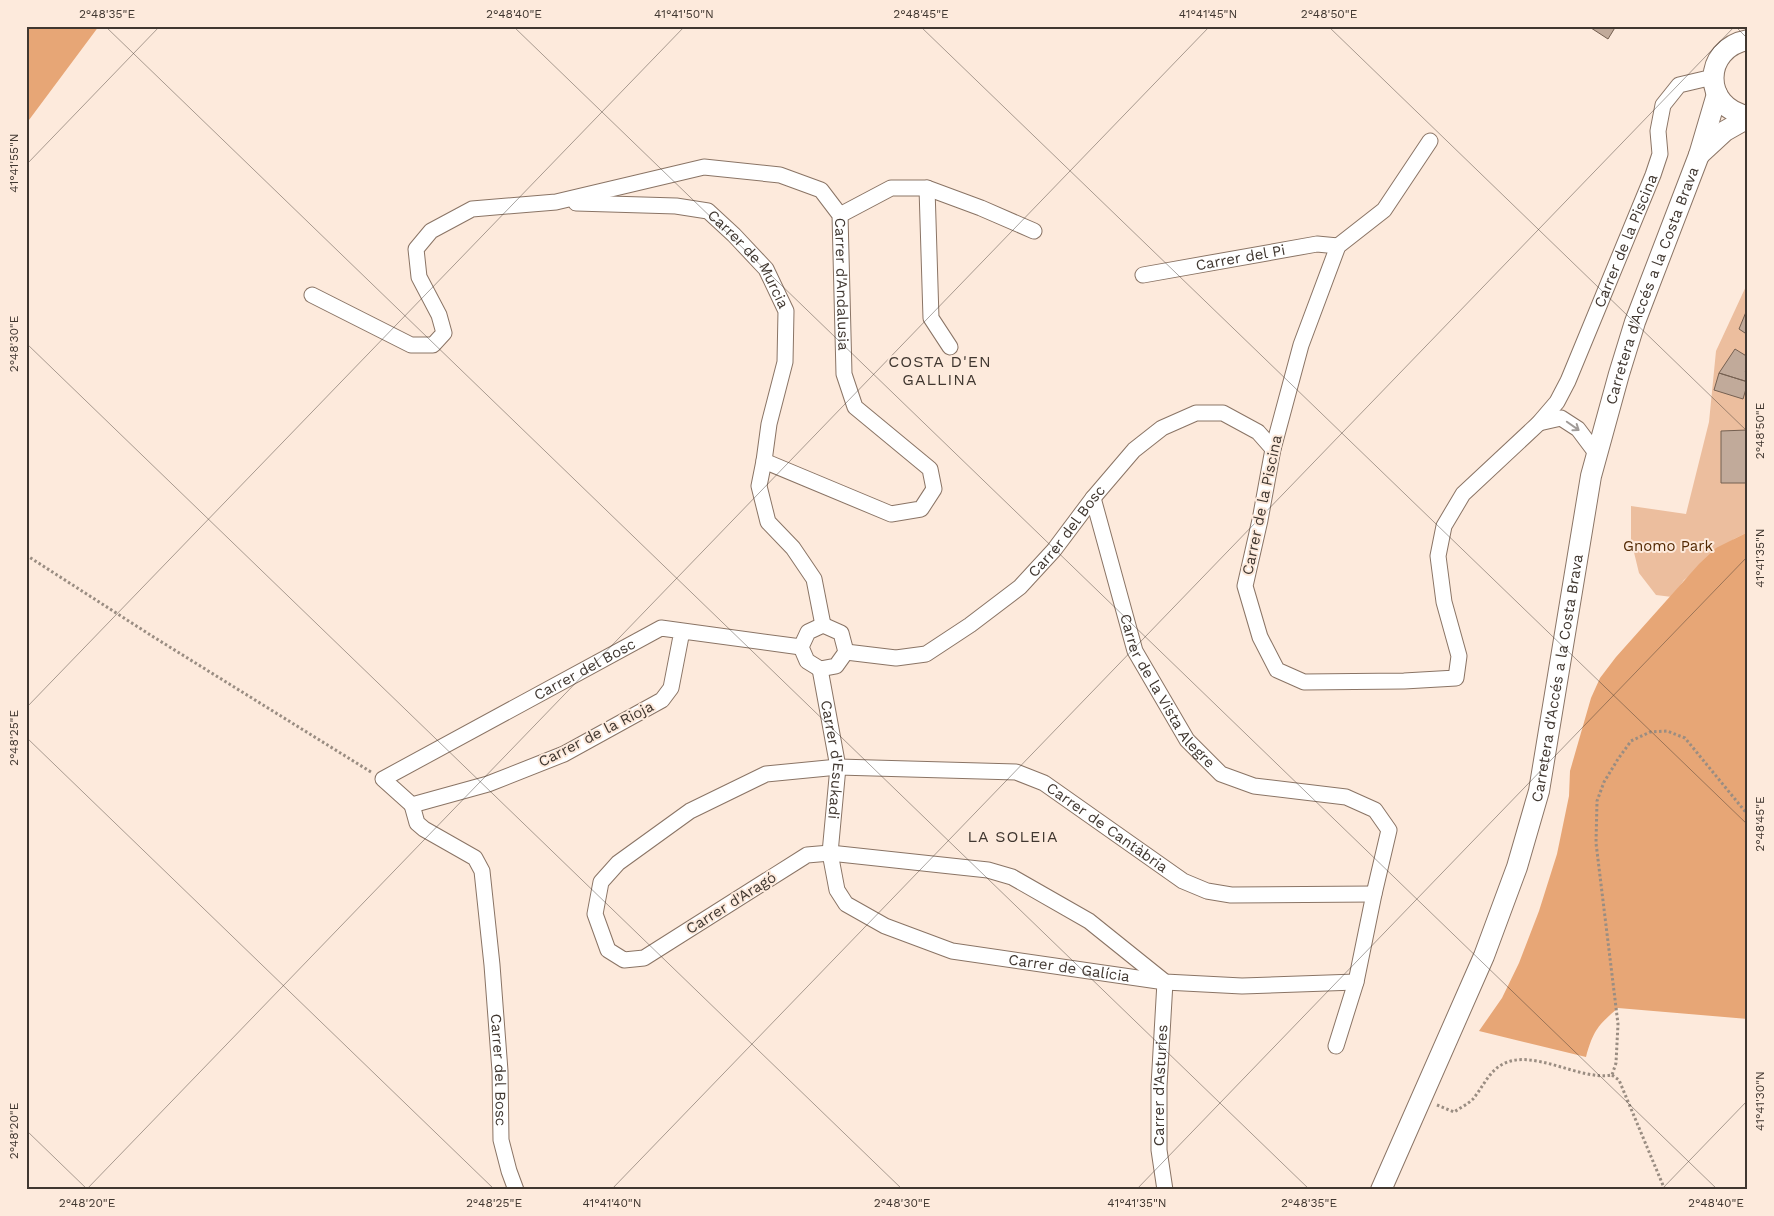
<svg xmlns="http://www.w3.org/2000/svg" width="1774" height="1216" viewBox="0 0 1774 1216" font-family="'Work Sans',sans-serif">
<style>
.green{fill:#ecbe9e}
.forest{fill:#e7a676}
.building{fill:#c1aa9a;stroke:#756051}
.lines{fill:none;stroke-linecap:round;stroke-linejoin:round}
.street-casing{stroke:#8a7465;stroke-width:17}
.secondary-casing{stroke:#8a7465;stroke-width:22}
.path{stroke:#9a8d82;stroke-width:3;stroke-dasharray:2.5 2.5;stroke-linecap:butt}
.street{stroke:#fff;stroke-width:15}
.secondary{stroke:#fff;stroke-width:20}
.oneway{stroke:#a09b98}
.ticks{fill:none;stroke:#403730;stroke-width:1;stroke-opacity:0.45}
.labels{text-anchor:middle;stroke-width:4;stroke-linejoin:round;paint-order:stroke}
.street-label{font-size:15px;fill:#403730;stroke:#fdeadc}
.park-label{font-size:15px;fill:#532903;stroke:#fdeadc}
.neighbourhood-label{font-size:16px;letter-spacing:1px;fill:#403730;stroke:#fdeadc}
.neatline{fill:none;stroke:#403730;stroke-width:2}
.ticks-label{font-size:12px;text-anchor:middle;fill:#403730}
</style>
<rect width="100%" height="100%" fill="#fdeadc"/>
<!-- green -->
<path class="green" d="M1748,282V532L1734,539L1684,580L1672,597L1656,595L1639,573L1631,540V506L1686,514L1709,422L1716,351Z"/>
<!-- forest -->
<path class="forest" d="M26,26H99L26,124Z
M1748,532V1019L1618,1008C1598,1025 1593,1031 1586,1057L1479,1031L1502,998L1519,963L1539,911L1557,854L1569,796L1570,771L1591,698L1600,678L1616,657L1699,564L1716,548Z"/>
<!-- building -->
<path class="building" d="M1588,26H1616L1608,39Z
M1746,312L1748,313V335L1739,329Z
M1735,349L1748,357V368L1745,372H1748V382L1719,373Z
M1719,373L1748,382L1743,399L1714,390Z
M1747,430V483H1721V431Z"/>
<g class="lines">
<defs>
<g id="street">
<path id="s1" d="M1430,141L1384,210L1338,246L1301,345L1273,449L1260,520L1245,586L1260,637L1277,670L1304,682L1404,681L1456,678L1459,656L1444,602L1438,556L1444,526L1463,494L1539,423L1557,402L1568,381L1653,175L1660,154L1658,131L1663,105L1679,85L1713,77"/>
<path d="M927,188L931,318L950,347"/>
<path id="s2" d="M576,203L676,206L708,211L734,235L766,269L786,311L785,362L769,424L764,461"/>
<path d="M840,215L891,188H927L981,208L1034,231"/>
<path id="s3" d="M1143,275L1317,244L1338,246"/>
<path id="s4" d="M312,295L411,345H433L444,333L439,315L419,277L416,249L431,231L472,209L556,202L704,167L780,175L821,190L840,215L844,374L855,407L930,469L934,489L921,509L891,514L764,461L759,486L768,522L793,548L814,579L823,625"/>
<path d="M1539,423L1561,418L1578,429L1596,453"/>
<path id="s5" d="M1093,498L1135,651L1187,740L1221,774L1254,786L1346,797L1375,810L1389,830L1374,894L1356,982L1336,1046"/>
<path d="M823,625L841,633L846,652L836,666L820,669L807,661L801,647L808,632Z"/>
<path id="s6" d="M682,631L671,688L662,700L564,754L488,784L412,805L383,779L661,628L801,647"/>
<path id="s7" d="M846,652L896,658L926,654L970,625L1020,587L1054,550L1093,498L1134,450L1162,428L1196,413H1223L1258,432L1273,449"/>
<path id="s8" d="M820,669L838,767L830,853L837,890L846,904L885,926L952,951L1165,982L1242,986L1356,982"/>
<path id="s9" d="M412,805L417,823L424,829L475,858L482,871L492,965L500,1071L501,1140L509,1171L516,1190"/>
<path id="s10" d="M1165,1190L1159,1150V1086L1165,982L1089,921L1012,877L988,870L830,853L807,855L644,958L624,960L608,950L595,914L601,882L618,863L690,811L766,774L838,767L1016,772L1044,783L1183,881L1207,891L1231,895L1374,894"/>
</g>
<g id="secondary">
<path d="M1748,40C1702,48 1702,108 1748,116"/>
<path d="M1699,155L1725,131L1748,118"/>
<path id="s11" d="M1381,1190L1484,956L1517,867L1539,791L1591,476L1619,374L1635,322L1699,155L1717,94"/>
</g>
</defs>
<!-- street casing -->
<use href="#street" class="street-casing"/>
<!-- secondary casing -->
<use href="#secondary" class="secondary-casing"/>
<!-- path -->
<path class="path" d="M26,555L152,636L371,772
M1612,1075L1619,1080L1665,1190
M1437,1105L1454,1112C1460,1108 1468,1104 1473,1099C1483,1087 1489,1071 1503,1064C1533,1048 1580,1081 1612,1075L1616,1063L1618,1024L1596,843L1597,801L1604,782L1618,759L1631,741L1650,732L1667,731L1685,738L1748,815"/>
<!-- street -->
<use href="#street" class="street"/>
<!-- secondary -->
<use href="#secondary" class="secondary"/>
</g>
<!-- one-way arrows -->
<defs><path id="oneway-shaft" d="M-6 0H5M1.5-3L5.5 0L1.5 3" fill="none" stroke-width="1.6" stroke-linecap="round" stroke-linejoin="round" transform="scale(1.25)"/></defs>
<use class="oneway" href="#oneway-shaft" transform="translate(1573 426) rotate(35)"/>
<!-- ticks -->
<path class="ticks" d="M105,26L1310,1190M513,26L1718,1190M920,26L1748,825M1328,26L1748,432M1735,26L1748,39M26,165L160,26M26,343L903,1190M26,708L685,26M26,737L495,1190M26,1130L88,1190M86,1190L1210,26M611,1190L1735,26M1136,1190L1748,556M1661,1190L1748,1100"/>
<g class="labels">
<!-- street labels -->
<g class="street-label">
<text dy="5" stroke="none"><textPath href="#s1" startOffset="1266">Carrer de la Piscina</textPath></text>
<text dy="5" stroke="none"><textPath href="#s3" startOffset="99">Carrer del Pi</textPath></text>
<text dy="5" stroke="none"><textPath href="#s2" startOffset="196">Carrer de Murcia</textPath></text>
<text dy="5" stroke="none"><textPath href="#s4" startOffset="766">Carrer d'Andalusia</textPath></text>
<text dy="5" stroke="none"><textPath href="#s11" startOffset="949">Carretera d'Accés a la Costa Brava</textPath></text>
<text transform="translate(1262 505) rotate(-78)" y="5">Carrer de la Piscina</text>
<text dy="5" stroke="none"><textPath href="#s7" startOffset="269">Carrer del Bosc</textPath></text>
<text dy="5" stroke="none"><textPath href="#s6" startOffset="614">Carrer del Bosc</textPath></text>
<text dy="5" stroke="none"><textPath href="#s11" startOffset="544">Carretera d'Accés a la Costa Brava</textPath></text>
<text dy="5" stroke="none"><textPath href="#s5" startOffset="209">Carrer de la Vista Alegre</textPath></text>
<text transform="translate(596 734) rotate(-27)" y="5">Carrer de la Rioja</text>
<text dy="5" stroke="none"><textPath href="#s8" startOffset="92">Carrer d'Esukadi</textPath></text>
<text dy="5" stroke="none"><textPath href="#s10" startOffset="1461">Carrer de Cantàbria</textPath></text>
<text transform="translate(731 903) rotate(-32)" y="5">Carrer d'Aragó</text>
<text dy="5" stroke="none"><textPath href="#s8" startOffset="475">Carrer de Galícia</textPath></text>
<text dy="5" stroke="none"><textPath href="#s9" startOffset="301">Carrer del Bosc</textPath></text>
<text dy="5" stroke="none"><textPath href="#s10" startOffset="105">Carrer d'Asturies</textPath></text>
</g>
<!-- park labels -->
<g class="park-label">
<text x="1668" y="551">Gnomo Park</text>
</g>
<!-- neighbourhood labels -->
<g class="neighbourhood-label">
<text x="940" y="367">COSTA D'EN<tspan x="940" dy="18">GALLINA</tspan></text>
<text x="1013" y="842">LA SOLEIA</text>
</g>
</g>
<!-- border -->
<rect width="1774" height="1216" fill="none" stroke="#fdeadc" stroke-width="55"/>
<rect x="28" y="28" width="1718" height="1160" class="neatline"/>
<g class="ticks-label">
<text x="107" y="18">2°48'35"E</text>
<text x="514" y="18">2°48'40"E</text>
<text x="684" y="18">41°41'50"N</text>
<text x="921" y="18">2°48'45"E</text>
<text x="1208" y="18">41°41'45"N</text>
<text x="1329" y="18">2°48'50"E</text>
<text transform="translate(14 163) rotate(-90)" y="4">41°41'55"N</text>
<text transform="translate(14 344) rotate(-90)" y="4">2°48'30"E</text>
<text transform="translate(1760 431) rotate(-90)" y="4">2°48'50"E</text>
<text transform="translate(1760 558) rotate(-90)" y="4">41°41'35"N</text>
<text transform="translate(14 738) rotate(-90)" y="4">2°48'25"E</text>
<text transform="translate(1760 824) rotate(-90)" y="4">2°48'45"E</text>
<text transform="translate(1760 1101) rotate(-90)" y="4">41°41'30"N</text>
<text transform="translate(14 1131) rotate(-90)" y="4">2°48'20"E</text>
<text x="87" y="1207">2°48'20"E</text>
<text x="494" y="1207">2°48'25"E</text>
<text x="612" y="1207">41°41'40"N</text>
<text x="902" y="1207">2°48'30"E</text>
<text x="1137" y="1207">41°41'35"N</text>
<text x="1309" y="1207">2°48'35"E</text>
<text x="1716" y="1207">2°48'40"E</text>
</g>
</svg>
